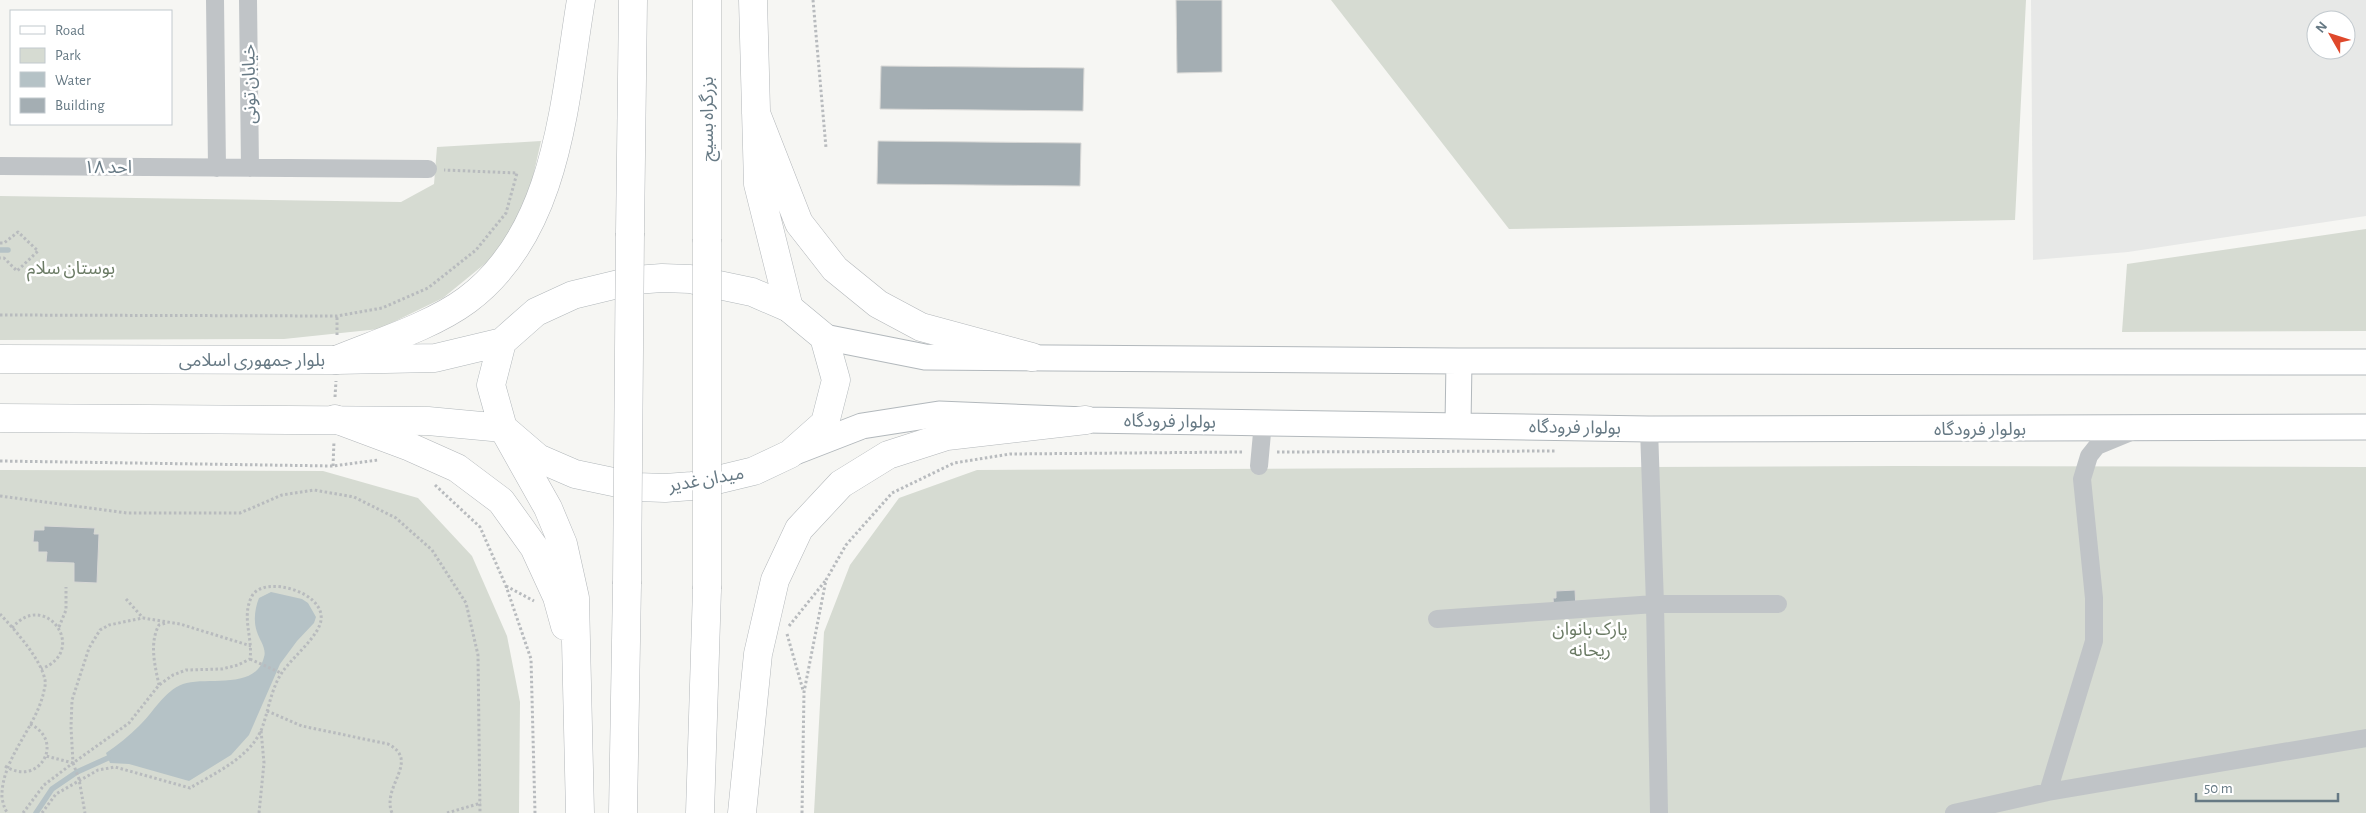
<svg xmlns="http://www.w3.org/2000/svg" width="2366" height="813" viewBox="0 0 2366 813" font-family="'Alegreya Sans','Noto Sans Arabic',sans-serif">
<style>
.built{fill:#e7e8e7;fill-rule:evenodd}
.green{fill:#d6dbd2}
.water{fill:#b5c2c6}
.lines{fill:none;stroke-linecap:round;stroke-linejoin:round}
.stream{stroke:#b5c2c6;stroke-width:5.5}
.building{fill:#a4aeb3;stroke:#d8d8d6}
.secondary-casing{stroke:#b2b8bc;stroke-width:27}
.primary-casing{stroke:#b1b7ba;stroke-width:29}
.trunk-casing{stroke:#b3b7ba;stroke-width:29}
.path{stroke:#b8bbbe;stroke-width:3;stroke-dasharray:2.5 2.5;stroke-linecap:butt}
.minor{stroke:#c0c4c7;stroke-width:18}
.secondary{stroke:#fff;stroke-width:25}
.primary{stroke:#fff;stroke-width:28}
.trunk{stroke:#fff;stroke-width:28}
.trunk-bridge-casing{stroke:#b3b7ba;stroke-width:29;stroke-linecap:butt}
.trunk-bridge{stroke:#fff;stroke-width:28}
.labels{text-anchor:middle;stroke-width:5;stroke-linejoin:round;paint-order:stroke}
.street-label{font-size:18px;fill:#667984;stroke:#fff}
.park-label{font-size:18px;fill:#6b7b65;stroke:#fff}
</style>
<rect width="100%" height="100%" fill="#f6f6f3"/>
<!-- built -->
<path class="built" d="M2031,0H2366V216L2128,252L2033,260ZM2316,20H2346V50H2316Z"/>
<!-- green -->
<path class="green" d="M1331,0H2026L2015,220L1509,229Z
M541,141L526,208L492,258L443,298L379,329L284,339L0,340V196L401,202L434,184L437,147Z
M2366,229V331L2122,332L2127,264Z
M1898,466L2366,467V813H814L824,632L850,565L899,498L977,470Z
M0,470L323,471L418,498L472,556L507,636L520,702L519,813H0Z"/>
<!-- water -->
<path class="water" d="M271,592L302,599L308,603L316,617L314,623L297,641L280,664L249,735L231,755L189,781L129,764L110,763L106,753C118,745 129,736 139,726C153,713 164,691 183,684C206,676 256,691 264,657C267,649 259,639 257,632C253,621 255,608 259,598Z"/>
<g class="lines">
<!-- stream -->
<path class="stream" d="M0,250H8
M36,813L52,789L77,772L108,758"/>
</g>
<!-- building -->
<path class="building" d="M1176,0H1222V72L1177,73Z
M881,66L1084,68L1083,111L880,109Z
M878,141L1081,143L1080,186L877,184Z
M44,526L95,528L94,534H99L97,583L74,582V563L46,562L47,552H38V542H33L34,530H44Z
M1575,590L1576,609L1554,610L1553,598H1556V591Z"/>
<g class="lines">
<defs>
<path id="secondary" d="M824,337L925,357L1459,361L2366,362
M1458,425L1459,361
M795,452L862,426L939,414L1086,420L1649,429L2366,427"/>
<path id="primary" d="M662,278L690,279L752,292L789,308L824,337L836,380L825,423L790,454L754,471L692,486L665,488L637,487L575,474L538,458L503,428L491,385L502,342L536,312L573,295L635,280Z
M0,359L336,360L435,358L502,342
M0,418L428,421L503,428"/>
<path id="trunk" d="M753,0L758,184L789,308
M756,113L799,223L835,269L878,304L921,327L1032,357
M630,233L633,0
M707,239V0
M336,360C377,343 432,326 467,300C558,232 564,103 581,0
M335,419L410,447L457,468L501,501L534,547L557,597L565,626
M503,428L548,508L563,544L575,598L580,813
M623,813L627,584
M700,813L707,589
M742,813L758,654L775,580L799,529L841,484L888,455L947,436L1086,420"/>
</defs>
<!-- secondary casing -->
<use href="#secondary" class="secondary-casing"/>
<!-- primary casing -->
<use href="#primary" class="primary-casing"/>
<!-- trunk casing -->
<use href="#trunk" class="trunk-casing"/>
<!-- path -->
<path class="path" d="M813,0L826,148
M0,243H4L18,232L38,251L17,271L4,258H0
M0,315L337,316L382,308L428,288L476,250L506,213L517,173L444,170
M337,335V316
M335,397L336,381
M1277,452L1555,451
M0,461L333,466L378,460
M333,466L334,441
M435,485L480,527L506,586L531,659L535,813
M0,496L127,513H240L282,495L314,490L354,497L396,518L432,550L466,603L478,655L480,813
M506,586L534,601
M126,599L143,618
M0,614C15,630 41,659 45,680C46,685 44,690 43,695C34,730 0,761 2,799C4,805 4,809 8,813
M789,626L826,580
M59,627L66,610V587
M12,628C45,588 90,651 41,669
M787,634L803,690
M250,659L281,673
M159,685C155,666 149,643 159,625L166,623
M267,711L302,726L388,744C421,761 381,786 392,813
M73,763L79,779L85,813
M5,766C39,788 66,741 30,724
M23,813L44,785L73,763L71,727L72,700L89,648L100,630L109,625L143,618L180,624L251,646
M42,813L56,794L98,770L115,767L190,788C215,773 251,757 262,728C269,709 271,688 283,671C293,657 319,636 321,620C325,591 263,575 252,596C241,617 253,637 250,659L238,665L222,669L186,670L173,675L159,685L129,723L73,763L46,756
M259,813L264,763L261,730
M447,813L481,803
M802,813L804,692L826,580L846,545L892,493L954,463L1010,454L1243,452"/>
<!-- minor -->
<path class="minor" d="M215,0L217,168
M248,0L250,168
M0,166L428,169
M1649,429L1655,604L1659,813
M1259,466L1263,422
M1437,619L1655,604H1778
M2048,792L2094,641V598L2082,479L2089,456L2097,446L2131,432
M1954,813L2048,792L2366,738"/>
<!-- secondary -->
<use href="#secondary" class="secondary"/>
<!-- primary -->
<use href="#primary" class="primary"/>
<!-- trunk -->
<use href="#trunk" class="trunk"/>
<defs>
<path id="trunk-bridge" d="M627,584L630,233
M707,589V239"/>
</defs>
<!-- trunk-bridge casing -->
<use href="#trunk-bridge" class="trunk-bridge-casing"/>
<!-- trunk-bridge -->
<use href="#trunk-bridge" class="trunk-bridge"/>
</g>
<g class="labels">
<!-- street labels -->
<g class="street-label">
<text transform="translate(249 84) rotate(-91)" y="6">خیابان تونی</text>
<text transform="translate(707 119) rotate(-90)" y="6">بزرگراه بسیج</text>
<text x="108" y="173">احد ۱۸</text>
<text x="252" y="366">بلوار جمهوری اسلامی</text>
<text transform="translate(1170 421) rotate(1)" y="6">بولوار فرودگاه</text>
<text transform="translate(1575 427) rotate(1)" y="6">بولوار فرودگاه</text>
<text x="1980" y="435">بولوار فرودگاه</text>
<text transform="translate(706 479) rotate(-10)" y="6">میدان غدیر</text>
</g>
<!-- park labels -->
<g class="park-label">
<text x="71" y="274">بوستان سلام</text>
<text x="1590" y="635">پارک بانوان<tspan x="1590" dy="21">ریحانه</tspan></text>
</g>
</g>
<!-- legend -->
<rect x="10" y="10" width="162" height="115" fill="#ffffff" stroke="#c2c9ce"/>
<rect x="20" y="26" width="25" height="8" fill="#ffffff" stroke="#c2c9ce"/>
<text x="55" y="35" font-size="15" fill="#667984">Road</text>
<rect x="20" y="48" width="25" height="15" fill="#d6dbd2" stroke="#c2c9ce"/>
<text x="55" y="60" font-size="15" fill="#667984">Park</text>
<rect x="20" y="72" width="25" height="15" fill="#b5c2c6" stroke="#c2c9ce"/>
<text x="55" y="85" font-size="15" fill="#667984">Water</text>
<rect x="20" y="98" width="25" height="15" fill="#a4aeb3" stroke="#c2c9ce"/>
<text x="55" y="110" font-size="15" fill="#667984">Building</text>
<!-- north arrow -->
<g transform="translate(2331 35) rotate(309)"><circle r="24" fill="#ffffff" stroke="#c2c9ce"/>
<path d="M0-4L9 19L0 12L-9 19Z" fill="#df482b"/>
<text y="-8" font-size="14" font-weight="bold" text-anchor="middle" fill="#667984">N</text>
</g>
<!-- scale -->
<path d="M2196 793v8h142v-8" fill="none" stroke="#667984" stroke-width="2.5"/>
<text x="2204" y="793" font-size="15" fill="#667984" stroke="#ffffff" stroke-width="4" paint-order="stroke">50 m</text>
</svg>
